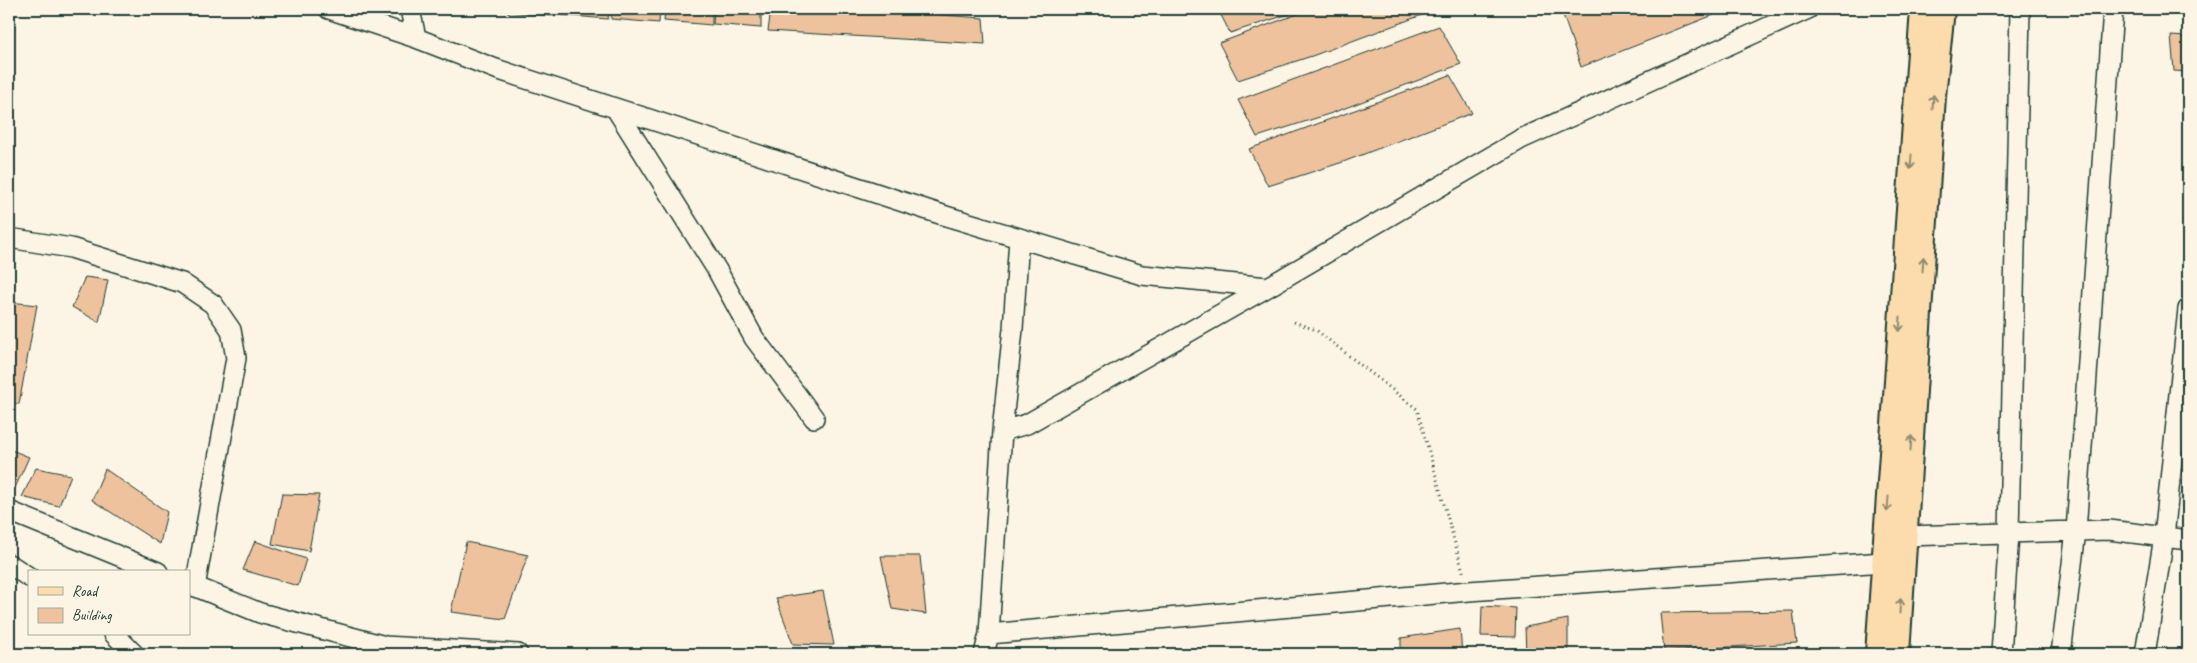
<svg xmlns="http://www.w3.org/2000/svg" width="2197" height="663" viewBox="0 0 2197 663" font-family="Caveat,sans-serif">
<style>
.building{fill:#edc29d;stroke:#1f3d34}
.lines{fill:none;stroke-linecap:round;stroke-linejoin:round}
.minor-casing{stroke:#1f3d34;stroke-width:22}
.major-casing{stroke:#1f3d34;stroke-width:28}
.path{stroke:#1f3d34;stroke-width:3;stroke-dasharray:1 4;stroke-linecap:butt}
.minor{stroke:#fcf5e5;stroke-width:19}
.major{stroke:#fcdcac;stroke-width:24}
.oneway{stroke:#8e8c70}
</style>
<rect width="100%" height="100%" fill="#fcf5e5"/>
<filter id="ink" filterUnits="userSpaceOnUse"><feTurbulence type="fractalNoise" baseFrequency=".02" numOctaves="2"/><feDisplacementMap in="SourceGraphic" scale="10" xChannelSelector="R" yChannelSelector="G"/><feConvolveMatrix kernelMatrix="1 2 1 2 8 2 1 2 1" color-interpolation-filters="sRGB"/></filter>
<g filter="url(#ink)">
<!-- building -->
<path class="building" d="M508,9H556L555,16L507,12Z
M561,9H609L608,19L560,15Z
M612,9H660L659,23L611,19Z
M665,9H712V25L664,21Z
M714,9H761V28L713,24Z
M771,9H861L983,18L985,44L768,31Z
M938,9H988V12Z
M1218,9H1305L1230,33Z
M1311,9H1438L1312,56L1238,80L1219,43Z
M1561,9H1729L1581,67Z
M1439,26L1461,64L1332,113L1257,137L1238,100Z
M2171,36L2188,37V72L2174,71Z
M1450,75L1472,113L1343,162L1268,186L1249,149Z
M85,277L108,280L99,322L72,307Z
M10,302L37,305L19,404L9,403Z
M9,449L29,457L15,488L9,487Z
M36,468L71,475L59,506L22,497Z
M105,469L167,512L160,544L92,500Z
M282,494L319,495L309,551L272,544Z
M255,541L306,559L298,586L243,570Z
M466,542L528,555L505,619L451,612Z
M881,556H920L926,614L892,609Z
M823,591L834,645L793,644L776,598Z
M1482,606L1516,608L1515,637L1481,636Z
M1793,611L1797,643L1664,651L1660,613Z
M1568,619V654H1526L1525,627Z
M1460,629L1462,654H1401V638Z
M1659,652V654H1628L1627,653Z"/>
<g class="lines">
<defs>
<path id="minor" d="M329,9L416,38L496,69L946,216L1142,275L1268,287
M410,9L416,38
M616,109L717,270L754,338L814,418
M9,238L71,248L182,283L213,304L231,330L236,358L195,587
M1002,431L1013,329L1019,238
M9,511L158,572
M1905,536L2109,530L2188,540
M9,564L29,577
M189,584L260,613L385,646L518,654
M114,634L134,654
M989,634L1469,591L1884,562
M984,654L989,634L1002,431L1027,424L1268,287L1521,139L1808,9
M2001,654L2009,534L2020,9
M2061,654L2076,531L2113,9
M2145,654L2164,537L2188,309"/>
<path id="major" d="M1878,654L1923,9
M1897,654L1933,96L1942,9"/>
</defs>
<!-- minor casing -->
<use href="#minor" class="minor-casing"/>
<!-- major casing -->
<use href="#major" class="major-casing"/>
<!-- path -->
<path class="path" d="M1294,322L1316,330L1417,409L1464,575"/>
<!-- minor -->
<use href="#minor" class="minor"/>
<!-- major -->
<use href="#major" class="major"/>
</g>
<!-- one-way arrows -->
<defs><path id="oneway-shaft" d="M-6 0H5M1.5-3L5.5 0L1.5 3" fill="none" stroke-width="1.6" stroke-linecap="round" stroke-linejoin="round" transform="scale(1.25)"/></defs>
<g class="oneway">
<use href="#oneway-shaft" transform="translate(1933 102) rotate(-86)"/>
<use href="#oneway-shaft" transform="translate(1911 162) rotate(94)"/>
<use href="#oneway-shaft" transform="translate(1923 264) rotate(-86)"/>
<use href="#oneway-shaft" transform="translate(1900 324) rotate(94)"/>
<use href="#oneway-shaft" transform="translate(1911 443) rotate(-86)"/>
<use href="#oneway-shaft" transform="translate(1888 504) rotate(94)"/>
<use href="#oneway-shaft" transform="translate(1900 606) rotate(-86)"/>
</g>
</g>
<!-- margin -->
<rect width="2197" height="663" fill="none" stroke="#fcf5e5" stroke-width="30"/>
<rect x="15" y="15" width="2167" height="633" fill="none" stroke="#1f3d34" stroke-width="2" filter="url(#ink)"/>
<!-- legend -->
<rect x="28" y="570" width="162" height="65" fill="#fcf5e5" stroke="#a4ab9e"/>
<rect x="38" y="587" width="25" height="8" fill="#fcdcac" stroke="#a4ab9e"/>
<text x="72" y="596" font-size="15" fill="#1f3d34">Road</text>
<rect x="38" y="608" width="25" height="15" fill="#edc29d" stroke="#a4ab9e"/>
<text x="72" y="620" font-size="15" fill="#1f3d34">Building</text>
</svg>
